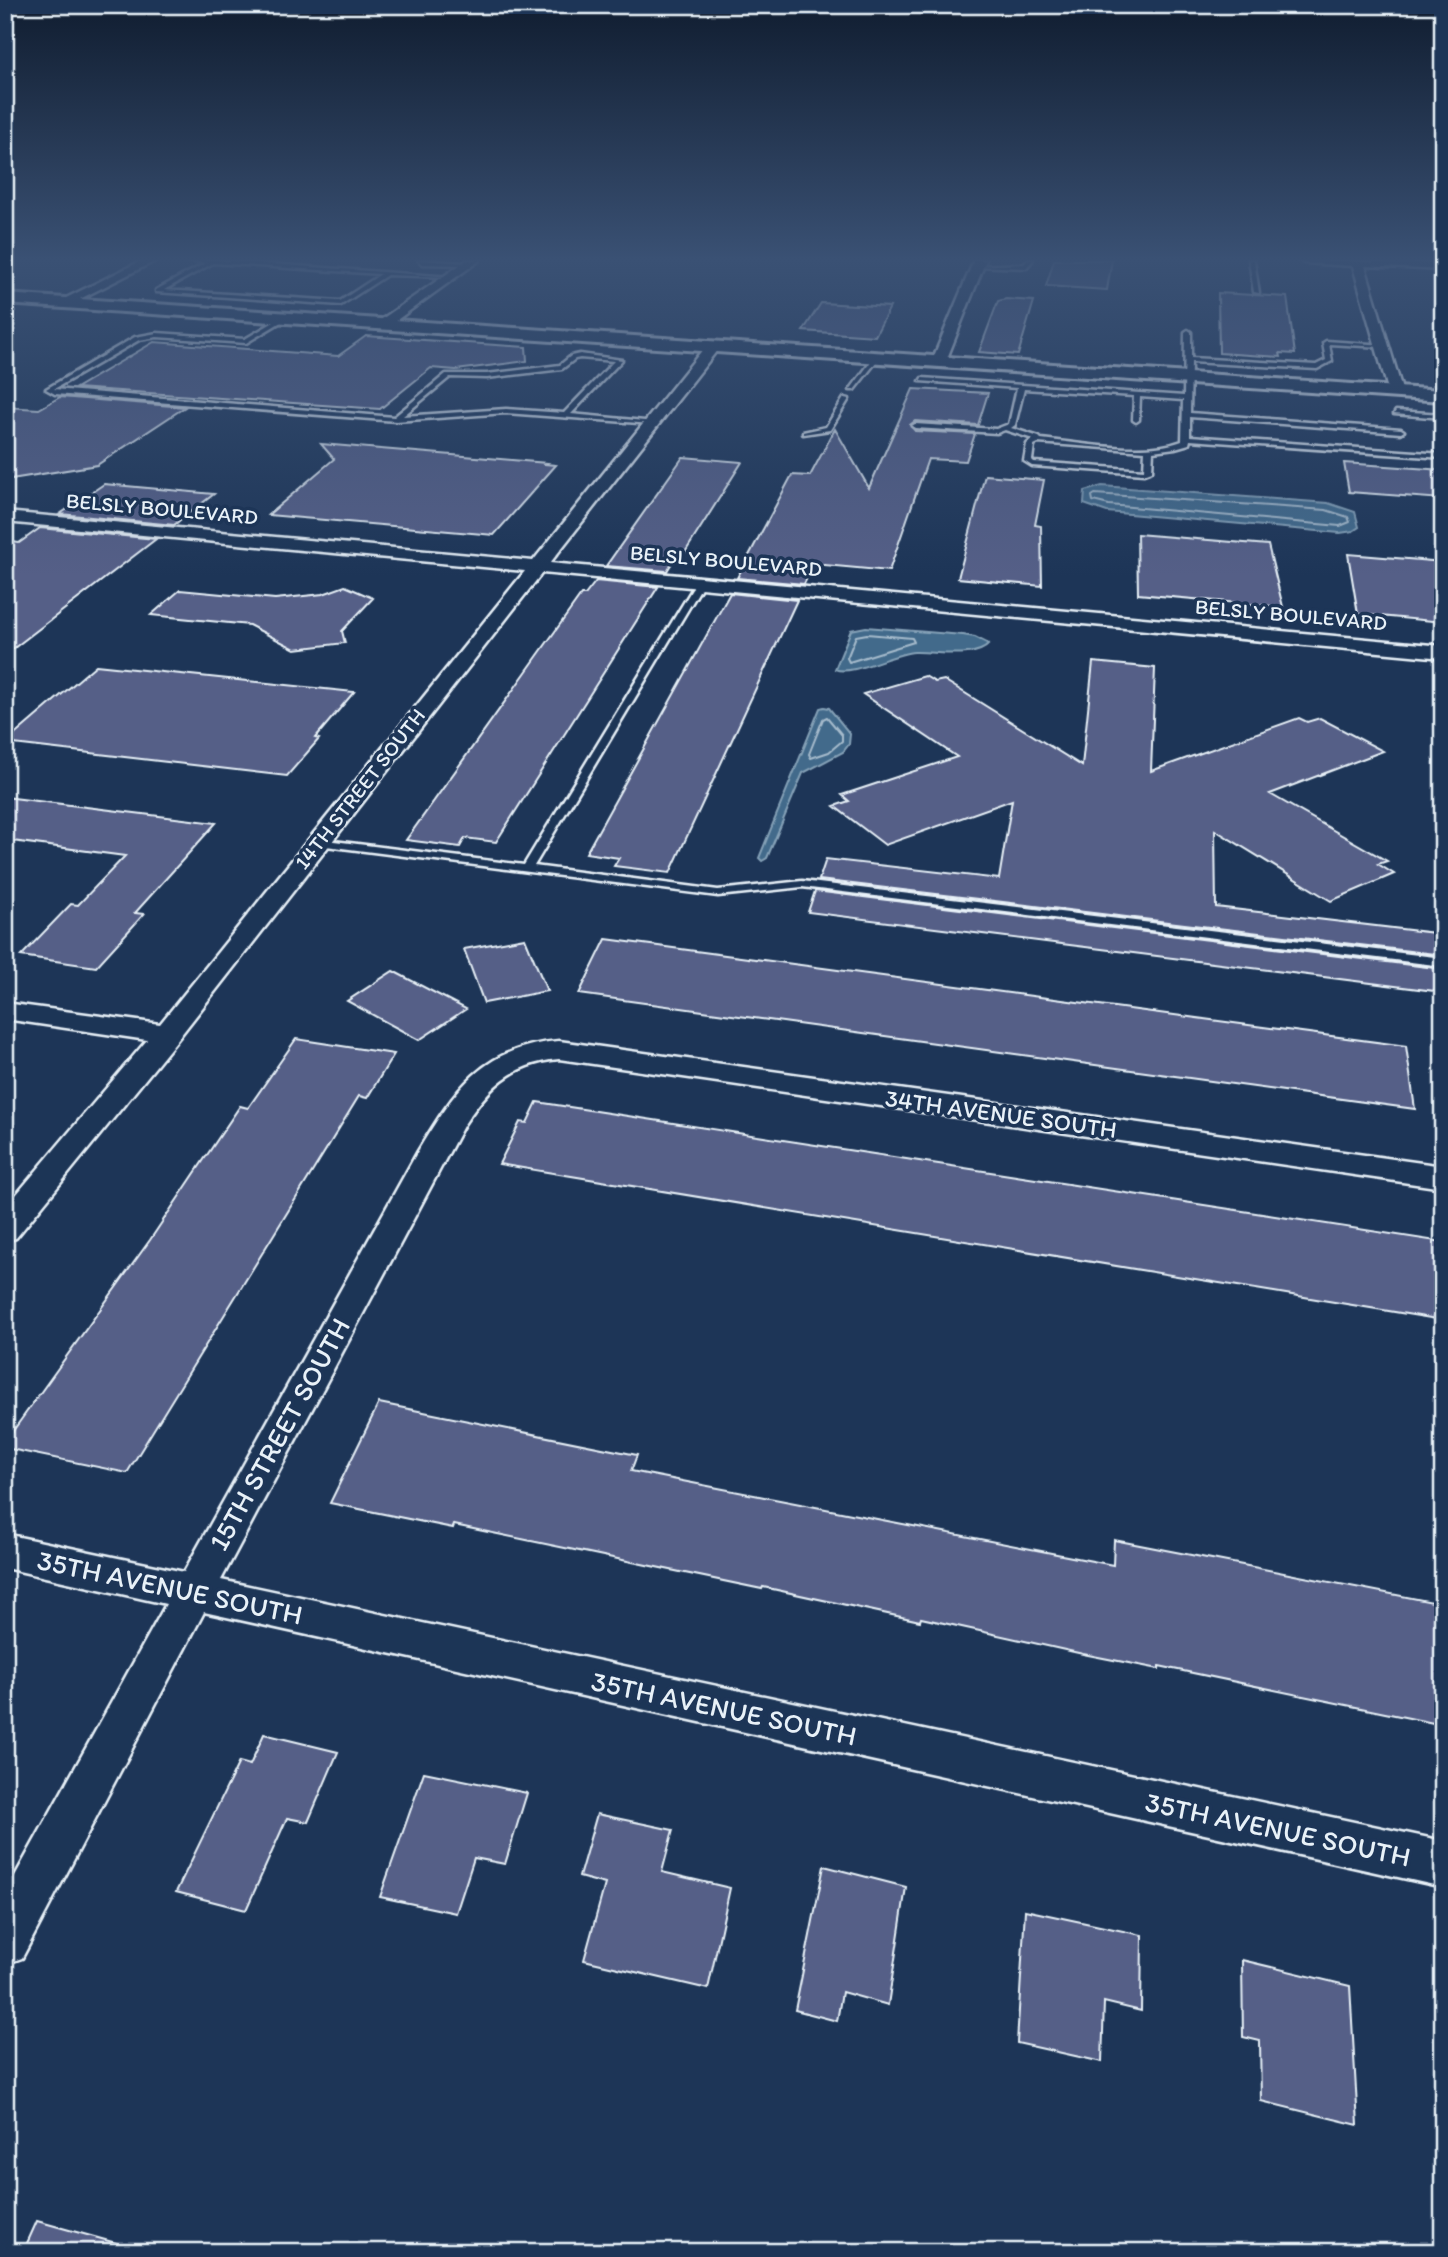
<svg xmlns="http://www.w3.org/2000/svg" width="1448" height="2257" viewBox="0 0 1448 2257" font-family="Itim,sans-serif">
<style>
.water{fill:#436b8b;stroke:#85a1b7;stroke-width:2}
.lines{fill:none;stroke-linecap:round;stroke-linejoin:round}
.shore{stroke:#a6bbcc;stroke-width:2}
.building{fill:#555f87;stroke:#e8f1f8;stroke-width:2}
.lane-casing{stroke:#e8f1f8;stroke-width:5}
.street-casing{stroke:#e8f1f8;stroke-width:5}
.secondary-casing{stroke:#e8f1f8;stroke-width:6}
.lane{fill:#1d3557;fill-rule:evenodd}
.street{fill:#1d3557;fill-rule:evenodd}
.secondary{fill:#1d3557;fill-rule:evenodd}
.labels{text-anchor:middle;stroke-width:7;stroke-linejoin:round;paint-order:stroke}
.far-street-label{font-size:21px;fill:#e8f1f8;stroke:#1d3557}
.street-label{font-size:24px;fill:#e8f1f8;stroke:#1d3557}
.near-street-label{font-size:28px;fill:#e8f1f8;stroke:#1d3557}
</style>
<rect width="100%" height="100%" fill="#1d3557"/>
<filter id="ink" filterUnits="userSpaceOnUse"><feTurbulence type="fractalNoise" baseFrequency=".0143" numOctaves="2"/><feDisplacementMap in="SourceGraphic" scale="14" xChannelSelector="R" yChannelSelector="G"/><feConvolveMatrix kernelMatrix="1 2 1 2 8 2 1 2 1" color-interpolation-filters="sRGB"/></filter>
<g filter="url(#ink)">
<!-- water -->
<path class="water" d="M1102,486L1328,503L1355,512L1359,527L1353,531L1340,533L1107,512L1084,504L1085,491Z
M866,627L963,635L975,637L989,644C976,660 934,651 914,652C893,653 851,677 835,669L851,630Z
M824,707L829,708L850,734L849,744L843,752L803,773L767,858L762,861L759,858L820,708Z"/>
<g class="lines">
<!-- shore -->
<path class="shore" d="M1095,494L1326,510L1348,517L1350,522L1340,526L1109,505L1093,501L1092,496Z
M867,634L912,638L914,642L849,662L847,658L856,636Z
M827,717L842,735V741L829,752L811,758L809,754L823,719Z"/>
</g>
<!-- building -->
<path class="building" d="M1054,260H1112L1107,290L1046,286Z
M1218,293L1287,297L1295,354L1280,353L1281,357L1219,353Z
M1006,299L1034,301L1018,355L979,352L998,301Z
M821,303L890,307L875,336L803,331Z
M366,336L526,347L527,361L456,370L431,368L380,409L76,388L154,342L338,356Z
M913,389L988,393L978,425L915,421L910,425L915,431L975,434L966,461L928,459L889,571L814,564L804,584L737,578L792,475L810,476L835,429L869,488Z
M60,397L185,407L97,465L5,480V407L39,409Z
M321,444L547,463L545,464L556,465L494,535L268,515L334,459Z
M683,457L742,462L684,554L678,553L667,571L606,566Z
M1344,463L1443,470V499L1349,492Z
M985,475L1044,480L1035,525L1041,526L1042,586L958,578Z
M104,484L214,494L174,525L60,514Z
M40,528L156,539L5,655V541L19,543Z
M1137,534L1268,545L1283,607L1138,594Z
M1348,554L1443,562V622L1358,614Z
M596,581L658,587L496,842L465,838L460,847L406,840L581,595H585Z
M345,586L373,598L342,631L345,643L295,649L249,625L151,615L180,590L275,599L323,594Z
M730,593L797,600L670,873L614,866L619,858L586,853Z
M1093,662L1155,668L1151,771L1299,718L1307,722L1320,718L1383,751L1270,794L1387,861L1378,864L1394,874L1331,901L1215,830L1216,907L1443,934V955L819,880L826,859L999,879L1012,800L885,845L834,806L849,801L842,795L957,757L863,694L925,676L935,682L944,680L1082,766Z
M96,665L181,674L354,692L315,738L319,739L287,776L5,743Z
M5,797L216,823L135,913L144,914L96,967L21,956L71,904L78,905L125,856L5,840Z
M815,891L1443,969V992L808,912Z
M525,938L547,991L484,1003L464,949Z
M606,939L1406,1046L1415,1109L579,994Z
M393,971L466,1009L419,1040L347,1001Z
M296,1039L394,1054L367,1098L359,1096L127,1473L5,1448V1442L150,1240L240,1106L248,1108Z
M537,1102L1443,1242V1320L499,1164L520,1122L527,1123Z
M379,1403L637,1455L631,1471L1113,1565L1114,1540L1443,1604V1725L1159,1666V1669L1083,1654L921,1618L920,1621L763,1587L762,1589L454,1525L453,1528L330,1503Z
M264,1734L338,1752L308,1822L287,1818L246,1910L176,1892L239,1762L250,1765Z
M424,1772L527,1793L505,1864L474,1858L456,1913L380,1897Z
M597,1814L673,1830L662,1872L730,1888L708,1989L584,1960L605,1884L579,1877Z
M824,1866L906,1887L888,2005L842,1992L837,2021L795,2010Z
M1025,1910L1142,1935L1141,2011L1104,2002L1102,2062L1017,2043Z
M1242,1960L1350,1986L1358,2125L1261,2101L1260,2041L1243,2037Z
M37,2221L116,2243L114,2252H23Z"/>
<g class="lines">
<defs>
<path id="lane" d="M183,260H214L452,277L387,275L341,305L156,292V290L206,263ZM213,263L381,274L340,301L164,290Z
M418,260L465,263L468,265L422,264Z
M1028,260H1033L1026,268L975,266L1024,264Z
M1249,260H1254L1259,293L1254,292Z
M284,316L286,319L246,343L157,337L139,340L54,389L394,417L446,374H487L560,365L571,356L580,354L622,360L571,414L655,422L652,424L506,413L396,421L55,394L46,389L135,337L157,333L245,339ZM580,358L614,361L564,413L506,409L403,416L450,377L487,378L562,369L575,359Z
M1188,330L1191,332V358L1316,365L1326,360L1323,343L1326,341L1385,345L1382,347L1329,344L1332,361L1317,369L1191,362L1190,413L1401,429L1404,431L1401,433L1190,417V436L1443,454V458L1190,440L1189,444L1175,448L1153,451L1152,471L1144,474L1032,466L1024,461L1027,444L1033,439L1005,430L997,433L915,428L912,426L915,424L996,429L1009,424L1017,388L920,381L922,378L1184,396L1185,332ZM1024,389L1134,396L1133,420L1136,422L1139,420L1140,397L1183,400L1182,441C1143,456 1082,443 1041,439L1039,437L1011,428L1015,425ZM1038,443L1145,451L1144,470L1034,462L1032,460L1034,445Z
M875,356L880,357L854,390H850Z
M844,398L849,399L830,430L803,434V432L826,427Z
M1396,411L1443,414V418L1394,414Z
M701,578L705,581L534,866L718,890L802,881L1443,958V966L802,887L718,896L318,845L312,842L318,839L524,865L697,581Z"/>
<path id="street" d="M143,260H157L66,306L56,303Z
M467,260H480L387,327H379V321Z
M974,260H986L946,361L944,364H934L932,361Z
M1298,260L1443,264V270L1365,266L1403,393L1401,396L1396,397L1389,393L1353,266L1304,263Z
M713,342L720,346L718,349L550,563L1443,646V658L542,573L177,1040L16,1238L5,1241V1208L147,1040L5,1019V1003L160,1024L525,571L5,522V512L533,561L708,343Z
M559,1041L1443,1166V1188L559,1059C512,1063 488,1088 463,1126L221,1580L1443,1841V1887L204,1612L22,1958L5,1964V1894L166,1604L5,1568V1534L184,1572L418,1151C455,1090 482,1047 559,1041Z"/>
<path id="secondary" d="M5,294L1443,390V401L5,304Z"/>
</defs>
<!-- lane casing -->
<use href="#lane" class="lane-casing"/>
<!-- street casing -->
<use href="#street" class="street-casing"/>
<!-- secondary casing -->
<use href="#secondary" class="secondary-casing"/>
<!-- lane -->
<use href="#lane" class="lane"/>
<!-- street -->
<use href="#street" class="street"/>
<!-- secondary -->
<use href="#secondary" class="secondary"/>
</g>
</g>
<!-- sky -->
<linearGradient id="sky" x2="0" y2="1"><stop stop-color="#101d30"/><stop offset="0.45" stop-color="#3a5174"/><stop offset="1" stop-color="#3a5174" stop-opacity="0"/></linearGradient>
<rect width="1448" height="576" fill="url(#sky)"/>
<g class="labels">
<!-- far-street labels -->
<g class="far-street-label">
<text transform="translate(162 509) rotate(5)" y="7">BELSLY BOULEVARD</text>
<text transform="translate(726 561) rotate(5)" y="7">BELSLY BOULEVARD</text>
<text transform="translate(1291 615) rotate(5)" y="7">BELSLY BOULEVARD</text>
<text transform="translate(360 789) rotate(-52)" y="7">14TH STREET SOUTH</text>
</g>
<!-- street labels -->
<g class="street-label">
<text transform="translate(1001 1114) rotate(8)" y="8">34TH AVENUE SOUTH</text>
</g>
<!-- near-street labels -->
<g class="near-street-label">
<text transform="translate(279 1434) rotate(-61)" y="10">15TH STREET SOUTH</text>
<text transform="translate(170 1587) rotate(12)" y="10">35TH AVENUE SOUTH</text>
<text transform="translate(724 1708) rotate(12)" y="10">35TH AVENUE SOUTH</text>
<text transform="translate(1278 1829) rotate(12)" y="10">35TH AVENUE SOUTH</text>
</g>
</g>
<!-- margin -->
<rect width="1448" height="2257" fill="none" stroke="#1d3557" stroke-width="28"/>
<rect x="14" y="14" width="1420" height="2229" fill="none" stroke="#e8f1f8" stroke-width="2.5" filter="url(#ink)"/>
</svg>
